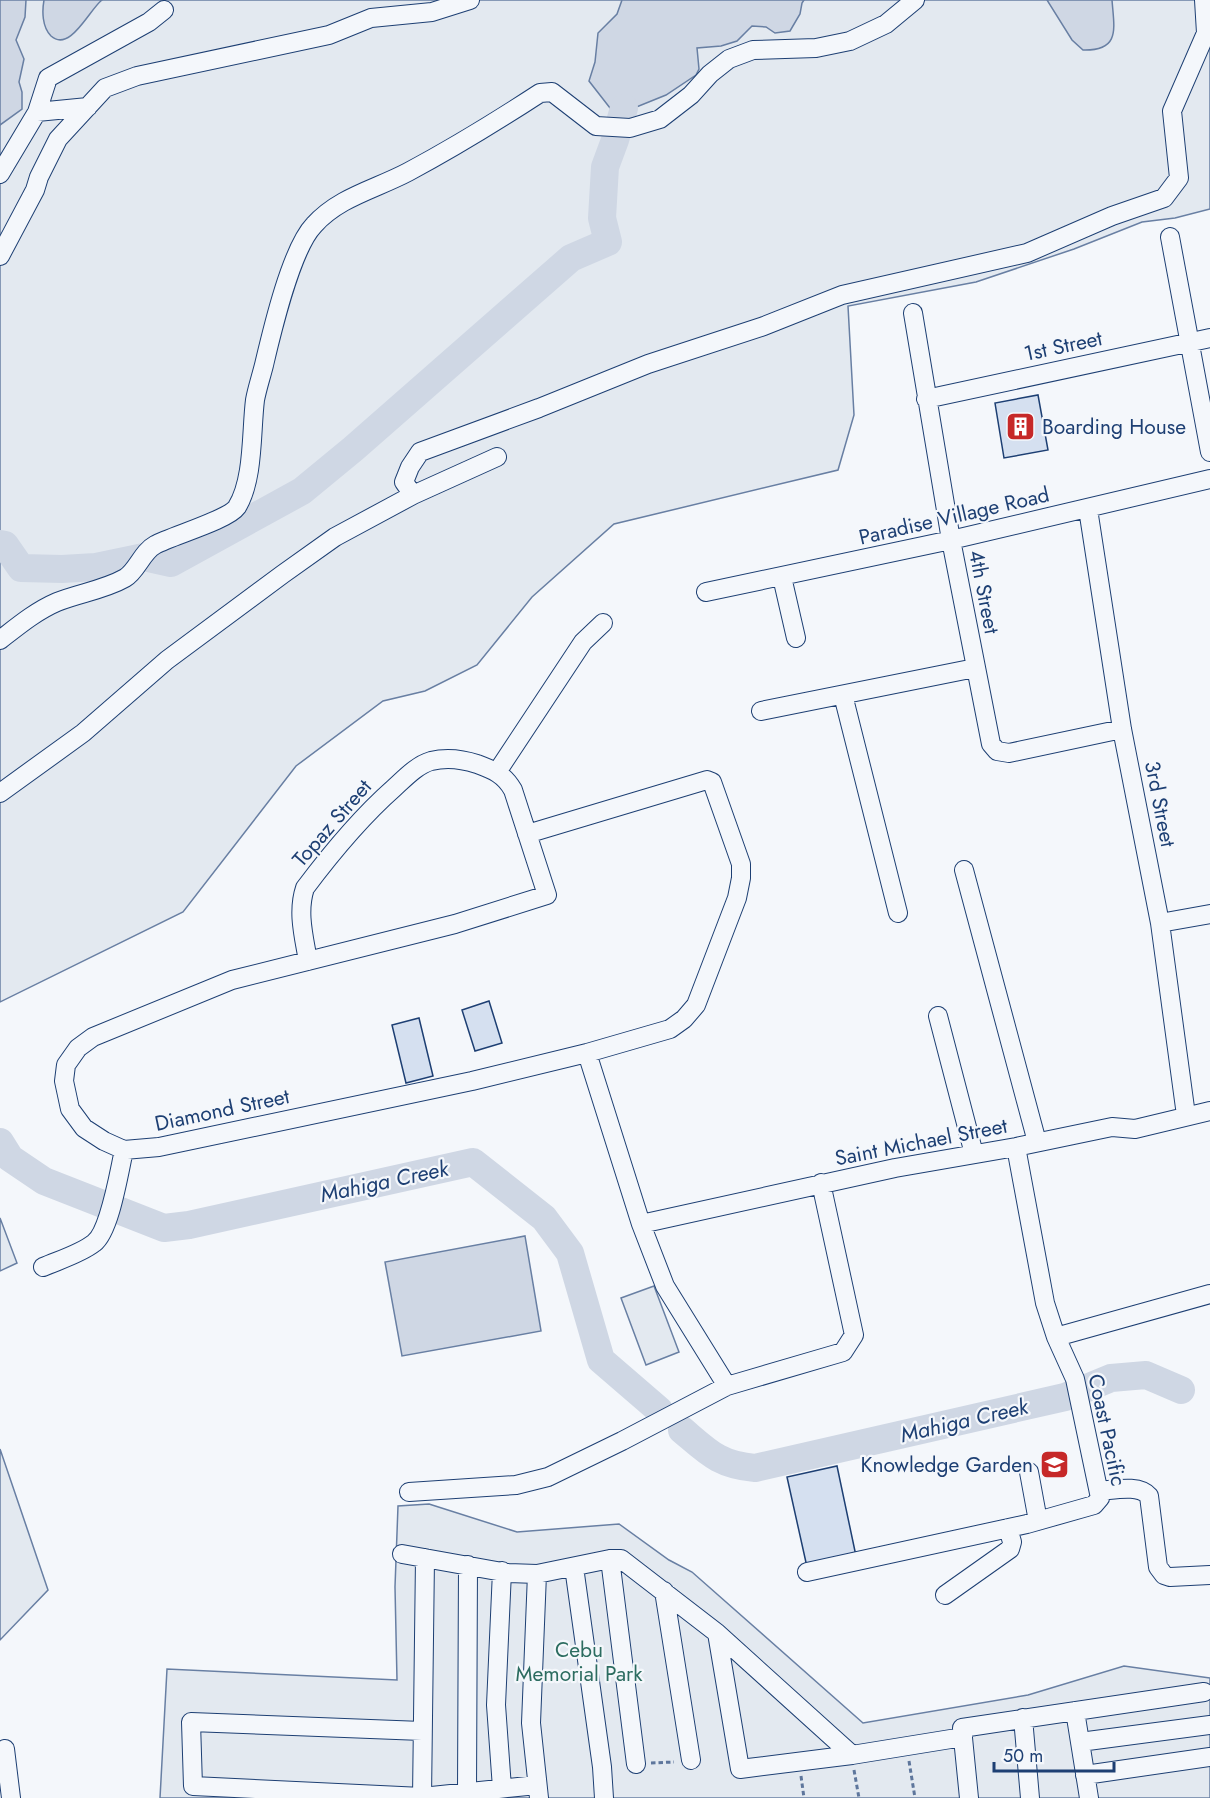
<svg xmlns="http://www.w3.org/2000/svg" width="1210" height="1798" viewBox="0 0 1210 1798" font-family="Jost,sans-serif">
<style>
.green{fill:#e3e9f0;stroke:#687fa3;stroke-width:1.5}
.water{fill:#cfd7e4;stroke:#687fa3;stroke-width:1.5}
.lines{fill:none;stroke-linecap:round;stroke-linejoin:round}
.river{stroke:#cfd7e4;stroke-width:28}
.building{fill:#d5e0f0;stroke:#1d3f73;stroke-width:1.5}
.minor-casing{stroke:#1d3f73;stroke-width:20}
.path{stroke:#5e769c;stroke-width:3;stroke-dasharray:4.5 3;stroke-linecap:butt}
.minor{stroke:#f4f7fb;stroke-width:18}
.labels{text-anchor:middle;stroke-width:4.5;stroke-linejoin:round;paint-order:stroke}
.street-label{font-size:21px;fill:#1d3f73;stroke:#f4f7fb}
.poi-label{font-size:21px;fill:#1d3f73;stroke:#f4f7fb;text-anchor:start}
.park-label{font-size:21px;fill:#2c6c60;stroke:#f4f7fb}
.water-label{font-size:22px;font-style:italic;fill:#1d3f73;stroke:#f4f7fb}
</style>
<rect width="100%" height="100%" fill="#f4f7fb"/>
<!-- green -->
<path class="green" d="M0,0H1210V209L1175,218L1142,222L1074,249L976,282L848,306L854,415L838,470L614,524L532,597L477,665L425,691L383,701L296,766L183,912L0,1002Z
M0,1218L17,1263L0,1271Z
M654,1286L679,1352L646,1365L621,1298Z
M0,1449L48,1590L0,1640Z
M429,1504L517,1532L619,1524L669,1560L692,1572L863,1723L1028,1695L1124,1666L1210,1678V1798H160L167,1669L397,1680L395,1587L398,1506Z"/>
<!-- water -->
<path class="water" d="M0,0H26L25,17L16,40L24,59L19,82L22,92V109L0,125Z
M44,0H102C89,10 70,53 51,36C42,27 42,11 44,0Z
M622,0H804L802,3L800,14L790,31L775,33L766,27L752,26L737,41L721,46L697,48L699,69L696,75L666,95L634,108H610L589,81L595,62L598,33L617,14Z
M1047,0H1112C1114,28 1121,51 1083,50L1072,40Z
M525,1236L541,1331L402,1356L385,1262Z"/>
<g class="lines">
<!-- river -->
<path class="river" d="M0,544L5,545L21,568L62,569L96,567L144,557L171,563L302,491L353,449L571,258L608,242L602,218L605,167L615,140L624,108
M0,1142L10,1158L44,1181L164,1228L189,1225L473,1162L544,1218L570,1253L601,1360L659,1410
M682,1430C708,1452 719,1465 755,1468L1065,1397L1111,1378L1146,1375L1181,1390"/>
</g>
<!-- building -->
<path class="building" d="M1038,395L1048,450L1004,458L995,403Z
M489,1001L502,1043L475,1051L462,1010Z
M419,1018L433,1076L406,1083L392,1025Z
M837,1466L856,1556L807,1567L787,1477Z"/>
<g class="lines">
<defs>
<path id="minor" d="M37,112L88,107
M0,174L37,112L48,78L149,22L164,10
M1170,237L1210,452
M0,256L35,190L39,177L58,139L105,88L137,76L329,35L371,18L432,12L470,0
M913,313L951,540L991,744L997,751L1009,753L1122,729
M926,399L1210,338
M413,495L497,457
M1088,509L1122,729L1160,923L1185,1108
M782,577L796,638
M706,592L951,540L1210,479
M0,640C18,626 36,611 57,602C79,593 104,590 125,578C137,571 142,552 155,545C171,536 228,520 237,507C254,479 251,432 255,400C257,389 261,377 264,365C272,331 291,249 314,225C339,197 376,189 408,172C453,148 497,121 540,93L552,92L596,126L630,128L660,119L691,95L710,74L729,59L753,50L816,48L850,41L886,24L915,0
M843,695L898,913
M761,711L975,668
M497,772L583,642L603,623
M0,793L83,733L167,660L283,574L335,537L413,495L404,482L410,467L420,452L539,408L648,364L764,326L842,295L1027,253L1112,216L1164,198L1179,178L1172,111L1206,33L1204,0
M964,870L1037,1142
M1160,923L1210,914
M308,961C304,937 297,912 305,888C332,852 360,818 394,788C405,778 417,765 431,761C447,757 462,759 477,764C493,770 504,774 513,790L547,895L455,924L232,980L93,1037L78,1048L66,1065L64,1081L70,1109L84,1128L104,1141L124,1150L159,1147L472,1081L587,1053L670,1029L684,1019L696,1005L737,898L741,878V864L712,782L707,780L527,834
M938,1016L974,1154
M587,1053L641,1224L665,1286L727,1386
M641,1224L895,1168L1016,1147L1112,1127L1135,1129L1210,1111
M43,1267C59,1260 80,1254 94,1243C110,1231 119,1172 124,1150
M1056,1337L1210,1294
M1029,1472L1038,1521
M1099,1491C1114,1490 1139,1484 1149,1496L1158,1567L1164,1575L1170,1577L1210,1575
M409,1492L516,1485L548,1477L622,1441L727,1386L843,1352L854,1335L821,1183
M402,1554L508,1573L537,1574L610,1559H621L717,1633L852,1755L963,1737
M610,1559L636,1764
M574,1567L602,1767L604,1798
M502,1571L496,1705L502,1788
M807,1572L1027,1524L1094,1505L1100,1498L1075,1379L1056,1337L1045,1303L1016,1147
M537,1574L531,1723L539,1798
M664,1591L691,1760
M945,1595L1010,1549L1012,1542L1008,1528
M717,1633L740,1769L852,1755
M1075,1711L1089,1798
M1023,1718L1030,1798
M422,1731L191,1722L193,1786L422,1797L537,1785
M1080,1742L1210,1725
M5,1749L11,1798
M1085,1775L1210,1757
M467,1792L468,1565
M422,1798L425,1558
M969,1798L962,1728L1204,1692"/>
</defs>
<!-- minor casing -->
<use href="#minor" class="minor-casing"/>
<!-- path -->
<path class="path" d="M909,1761L915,1798
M651,1763L674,1762
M854,1770L859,1798
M801,1776L804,1798"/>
<!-- minor -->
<use href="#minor" class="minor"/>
</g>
<!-- icons -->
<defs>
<symbol id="building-square" viewBox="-11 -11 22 22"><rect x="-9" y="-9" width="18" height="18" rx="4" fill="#c62828" stroke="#f4f7fb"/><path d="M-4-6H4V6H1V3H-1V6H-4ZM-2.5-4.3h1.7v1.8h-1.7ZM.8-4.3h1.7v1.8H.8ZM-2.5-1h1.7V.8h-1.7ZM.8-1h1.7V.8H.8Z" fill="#fff"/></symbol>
<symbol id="school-square" viewBox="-11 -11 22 22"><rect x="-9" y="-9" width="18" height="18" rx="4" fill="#c62828" stroke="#f4f7fb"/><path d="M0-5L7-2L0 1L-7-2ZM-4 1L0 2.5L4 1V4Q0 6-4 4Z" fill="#fff"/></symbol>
</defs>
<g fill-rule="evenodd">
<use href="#building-square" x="1004" y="410" width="33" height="33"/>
<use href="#school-square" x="1038" y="1448" width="33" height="33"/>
</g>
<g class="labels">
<!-- street labels -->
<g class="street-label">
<text transform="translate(1063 346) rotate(-12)" y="7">1st Street</text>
<text transform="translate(954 516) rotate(-13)" y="7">Paradise Village Road</text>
<text transform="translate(984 592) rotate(79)" y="7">4th Street</text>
<text transform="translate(1160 804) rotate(79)" y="7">3rd Street</text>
<text transform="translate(332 823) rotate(-49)" y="7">Topaz Street</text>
<text transform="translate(222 1110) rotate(-12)" y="7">Diamond Street</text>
<text transform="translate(921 1142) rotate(-11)" y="7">Saint Michael Street</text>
<text transform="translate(1107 1430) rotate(78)" y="7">Coast Pacific</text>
</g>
<!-- poi labels -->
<g class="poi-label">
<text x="1042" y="434">Boarding House</text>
<text x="1033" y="1472" text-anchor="end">Knowledge Garden</text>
</g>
<!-- park labels -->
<g class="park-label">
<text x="579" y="1657">Cebu<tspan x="579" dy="24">Memorial Park</tspan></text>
</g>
<!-- water labels -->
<g class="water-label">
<text transform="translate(384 1181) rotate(-12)" y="8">Mahiga Creek</text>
<text transform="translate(964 1420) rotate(-13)" y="8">Mahiga Creek</text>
</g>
</g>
<!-- scale -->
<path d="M994 1762v9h120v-9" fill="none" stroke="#1d3f73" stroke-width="3"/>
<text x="1003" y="1762" font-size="18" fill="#1d3f73" stroke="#f4f7fb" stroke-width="4.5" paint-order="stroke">50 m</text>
</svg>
